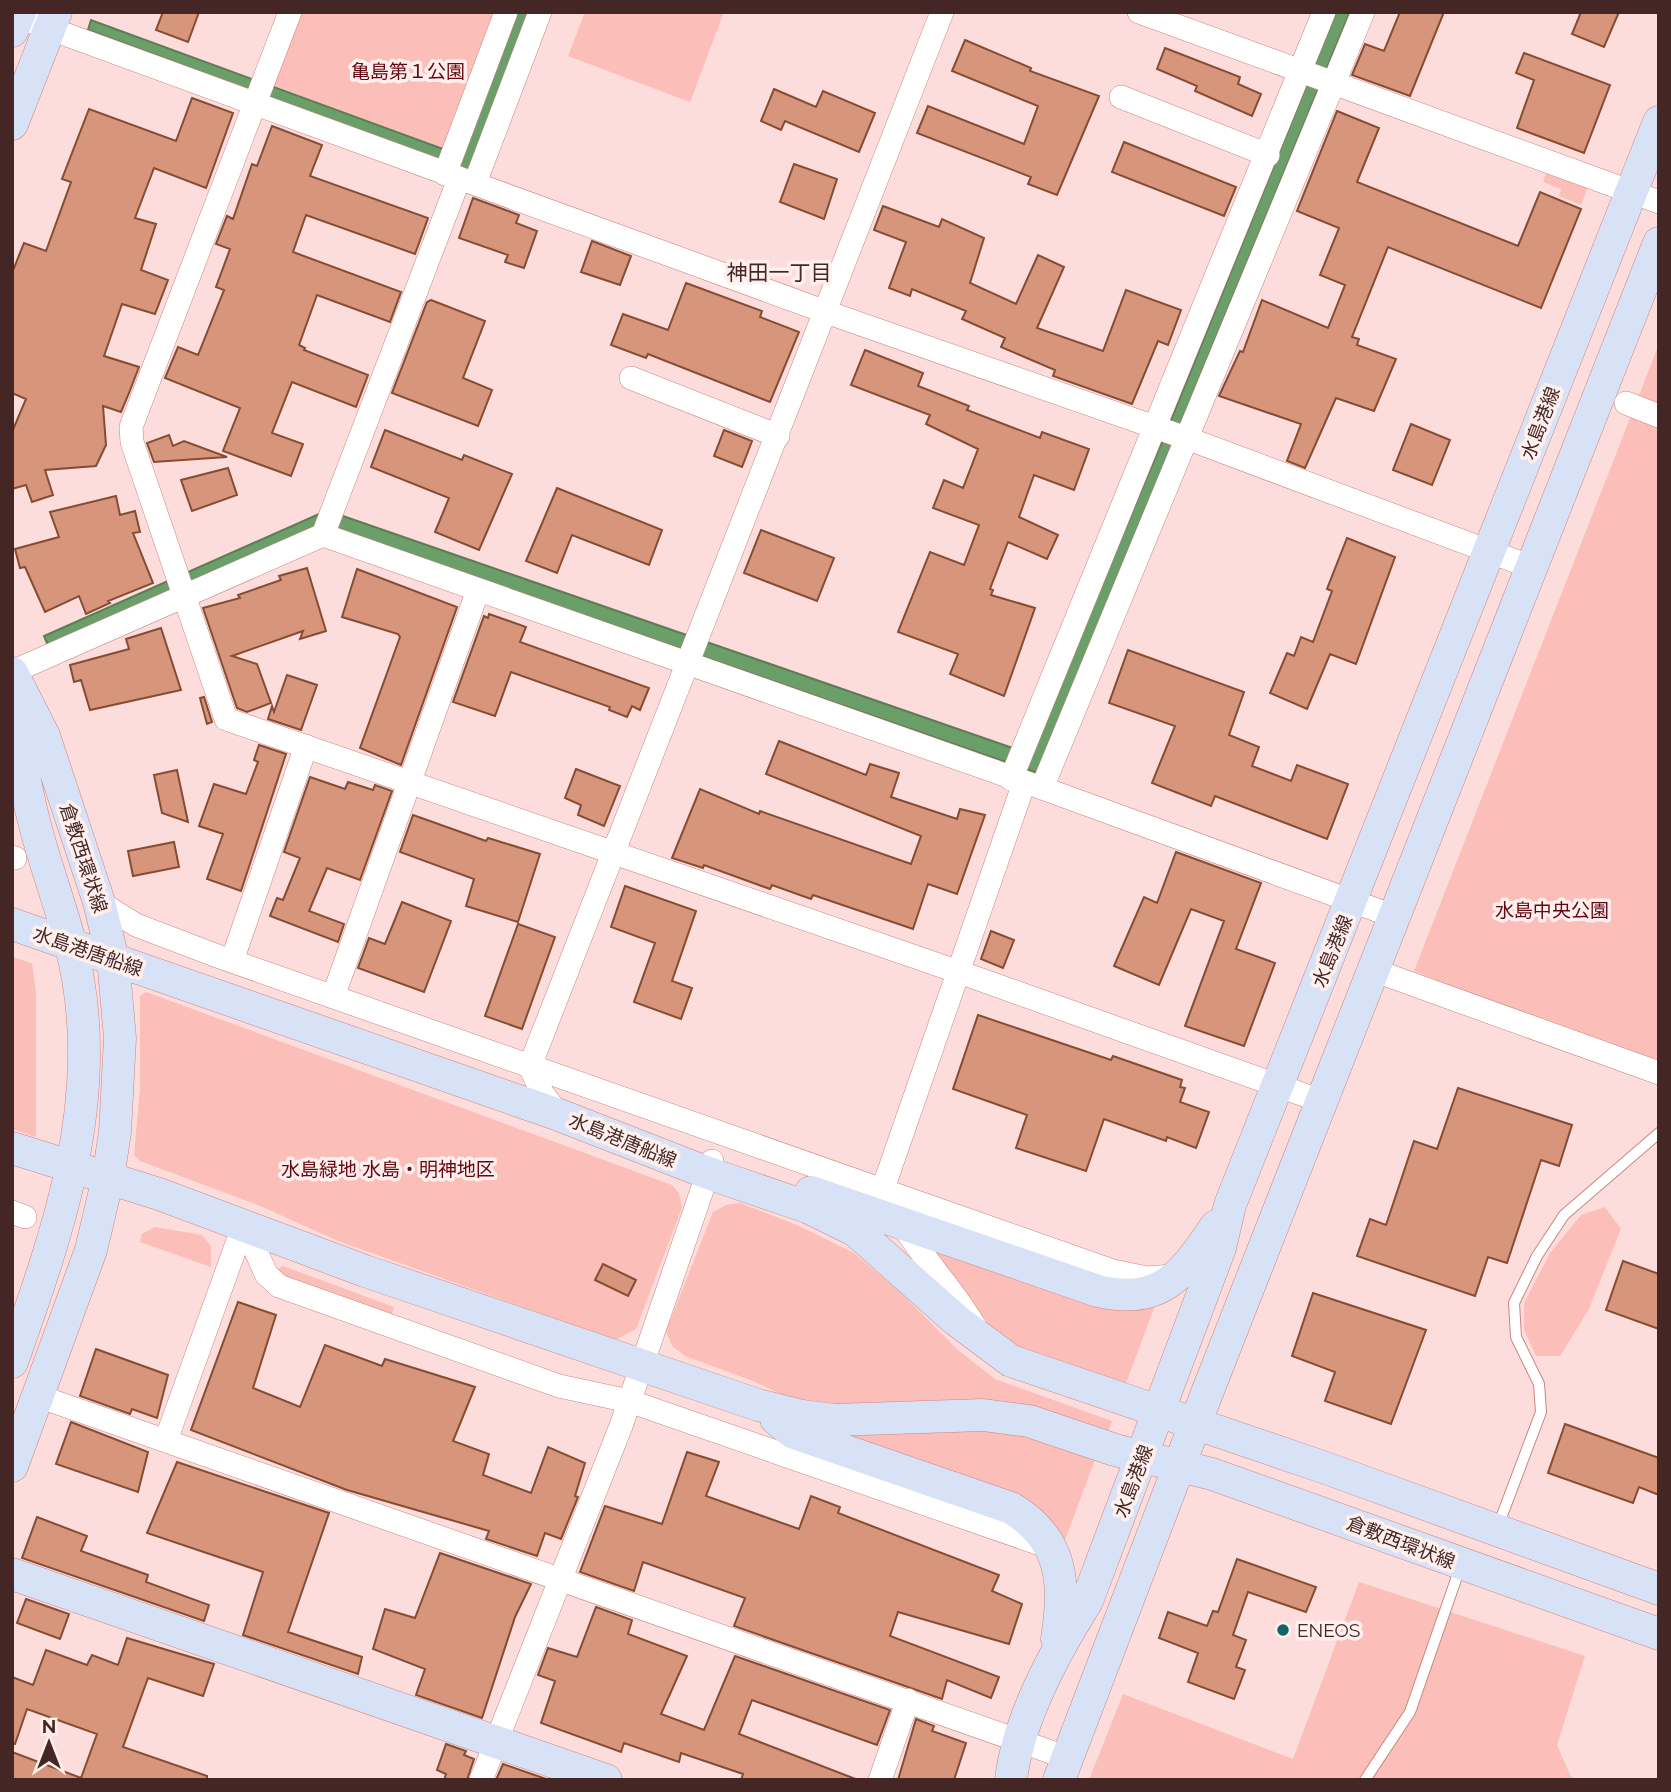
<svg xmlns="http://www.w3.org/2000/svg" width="1671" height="1792" viewBox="0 0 1671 1792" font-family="Raleway,'Noto Sans JP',sans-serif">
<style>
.green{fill:#fcbeb9}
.water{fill:#6a9f69;stroke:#5f7b55;stroke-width:2}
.building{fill:#d7967b;stroke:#864c33;stroke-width:2}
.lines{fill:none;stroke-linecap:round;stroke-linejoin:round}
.lane-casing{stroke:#cb8580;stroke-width:12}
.street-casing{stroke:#cb8580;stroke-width:24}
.secondary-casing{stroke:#cb8580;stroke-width:33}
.lane{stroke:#fff;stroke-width:10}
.street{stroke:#fff;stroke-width:23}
.secondary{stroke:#d8e2f7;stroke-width:32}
.poi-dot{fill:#136269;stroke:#ffefed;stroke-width:2.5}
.labels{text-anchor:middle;stroke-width:7;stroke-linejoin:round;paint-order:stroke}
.park-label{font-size:19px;fill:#670611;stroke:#ffefed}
.street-label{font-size:19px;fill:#442725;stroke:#ffefed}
.poi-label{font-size:19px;fill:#442725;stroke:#ffefed;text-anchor:start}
.neighbourhood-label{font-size:21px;fill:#442725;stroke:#ffefed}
</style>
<rect width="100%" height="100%" fill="#fddddb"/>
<!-- green -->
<path class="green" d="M302,12H496L444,148L274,86Z
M585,12H724L690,102L568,56Z
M1548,168L1589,184L1581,205L1559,196L1561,189L1543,182Z
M1659,344V1061L1511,1010L1414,971Z
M12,957L32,963L36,992V1137L12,1129Z
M146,992L672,1185L679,1193L682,1208L636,1329L615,1340L338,1241L258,1205L140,1161L134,1155L140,1088V996Z
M740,1203L797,1225L854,1253L904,1296L958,1350L995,1379L1112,1421L1106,1437L814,1410L753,1381L685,1356L672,1346L666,1331L713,1212L726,1205Z
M1605,1207L1621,1229L1589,1309L1560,1356H1536L1524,1330V1303L1550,1253L1581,1215Z
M155,1227L202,1235L211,1246V1267L140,1242L142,1234Z
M923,1241L1156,1303L1125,1386L1019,1347L995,1332Z
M283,1266L394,1307L391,1317L279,1276L278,1269Z
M1010,1426L1096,1457L1062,1548L843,1435Z
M1359,1582L1585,1656L1557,1745L1571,1777L1578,1780H1089L1123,1694L1293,1759Z"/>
<!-- water -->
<path class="water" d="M516,12H529L469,172L88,30L91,20L443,149Z
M1336,12H1350L1037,773L339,530L49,648L44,636L319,514L343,516L1030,754L1166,432Z"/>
<!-- building -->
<path class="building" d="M163,12H199L188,42L156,30Z
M1400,12H1444L1410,96L1352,75L1365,44L1384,51Z
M1581,12H1619L1604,47L1572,34Z
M965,40L1031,68L1030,71L1099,96L1057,195L1028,184L1031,177L917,133L928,106L1024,144L1038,106L952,71Z
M1165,48L1240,77L1238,84L1261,94L1252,116L1195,91L1197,86L1157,69Z
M1524,53L1610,85L1584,153L1517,128L1534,80L1516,73Z
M774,89L816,107L823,91L875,113L859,152L785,121L781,130L761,121Z
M192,98L233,113L206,188L154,168L135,218L156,224L141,270L168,280L155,314L122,304L104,356L139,367L129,393L121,412L103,406L106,445L96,466L45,470L53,495L32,502L26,485L12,489V432L26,399L12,393V273L24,243L46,251L71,182L62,179L89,109L176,141Z
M1337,111L1379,128L1357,182L1518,246L1540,192L1581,209L1541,308L1388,247L1352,337L1359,339L1357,345L1396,359L1374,411L1336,398L1305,468L1287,461L1301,424L1219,396L1240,351L1243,352L1262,300L1328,328L1345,285L1320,275L1339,228L1297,211Z
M272,126L322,145L310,176L428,218L415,254L306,215L293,252L401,292L390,322L317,295L299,345L305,348L304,350L368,375L356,407L292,382L272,433L303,444L291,476L223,451L240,408L165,378L178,347L198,355L224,290L216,287L230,249L216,244L227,216L233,219L252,164L257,166Z
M1124,142L1236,187L1224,216L1112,172Z
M794,164L837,179L824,219L780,202Z
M473,198L519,215L516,223L537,231L524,268L505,262L508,255L459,238Z
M883,206L939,227L942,219L984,238L970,283L1016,304L1038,255L1064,267L1037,328L1103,351L1126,290L1181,310L1168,345L1158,341L1132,404L1053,376L1055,370L1001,347L1005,338L962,319L966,311L912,289L910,296L889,288L906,242L874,230Z
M592,241L631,256L620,285L581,272Z
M686,283L762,311L760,317L799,332L770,402L648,354L646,358L611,345L623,314L668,330Z
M431,300L485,321L463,378L492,390L478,426L392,393L427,302Z
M865,350L923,373L918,386L969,406L967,410L1040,438L1042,432L1089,449L1074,490L1034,475L1019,517L1058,535L1047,559L1008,542L990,589L993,590L991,595L1035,608L1004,696L950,674L958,654L898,632L930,552L964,565L979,525L933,508L944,480L963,488L978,449L926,424L930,415L851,385Z
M1411,424L1450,440L1432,485L1393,470Z
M385,430L462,460L464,455L512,474L479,550L435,532L449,498L371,467Z
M724,430L752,441L742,467L714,456Z
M169,435L173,446L184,441L227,457L154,462L147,443Z
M228,468L237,495L192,511L181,480Z
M557,488L662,530L649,565L572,535L557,573L526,561Z
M116,496L120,515L135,511L140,532L133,533L153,583L108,601L110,603L86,614L79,596L45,612L25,567L20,568L15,549L59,537L50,512Z
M761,530L834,558L817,601L744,573Z
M1347,538L1395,557L1356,664L1330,654L1307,709L1270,693L1287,653L1294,656L1301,637L1313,642L1332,591L1327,589Z
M307,568L326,631L300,639L303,631L232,656L257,664L271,703L247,712L237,708L203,608L240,598L238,595L281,580L279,576Z
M357,569L457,607L401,765L360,748L400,637L398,634L342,617Z
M489,614L526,627L520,642L649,688L640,710L632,706L627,717L609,710L610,707L511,672L495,716L453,702L484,616L488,618Z
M161,628L181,690L90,710L81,680L74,682L70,665L129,649L126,639Z
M1128,650L1244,692L1229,735L1259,747L1252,766L1291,781L1297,765L1348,784L1327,839L1215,796L1211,806L1152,783L1175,726L1109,703Z
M287,675L317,685L301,730L268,719L272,706L274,712Z
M204,697L212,722L207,724L200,698Z
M779,741L866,775L870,764L899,773L891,797L957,819L960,809L985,815L957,894L928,884L913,929L813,895L811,899L772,885L770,889L704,865L703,868L672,858L700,789L759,814L760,811L911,864L921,836L766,774Z
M259,745L286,754L241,891L207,879L223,834L199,826L214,784L246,794L258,762L254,760Z
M576,769L620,786L604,826L578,815L581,805L565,798Z
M177,770L188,822L162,813L154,775Z
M310,777L345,789L348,782L373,790L375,785L392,791L360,880L327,868L309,911L344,924L338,942L270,916L277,898L283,900L300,858L284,852Z
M413,815L486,841L488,838L540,854L518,922L466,906L474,879L400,852Z
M174,842L179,867L133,876L128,851Z
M1176,852L1261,883L1236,949L1275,963L1244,1046L1185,1026L1224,921L1191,909L1159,985L1114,966L1144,897L1157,903Z
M625,886L696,911L672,981L692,988L681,1019L634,1002L655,943L611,927Z
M402,902L451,921L424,992L358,968L369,938L385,944Z
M518,924L555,937L522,1029L485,1016Z
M991,931L1014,940L1003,968L981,959Z
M978,1015L1111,1060L1113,1056L1182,1080L1180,1087L1185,1088L1180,1102L1209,1112L1196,1148L1167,1137L1166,1141L1104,1119L1086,1171L1016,1148L1027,1115L953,1089Z
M1458,1088L1572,1125L1559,1166L1541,1160L1507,1263L1488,1257L1475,1296L1357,1256L1370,1219L1386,1225L1414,1141L1437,1149Z
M1623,1261L1659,1274V1329L1606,1310Z
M603,1264L636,1280L628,1296L595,1280Z
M1313,1293L1426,1330L1391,1424L1325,1401L1335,1372L1292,1356Z
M238,1302L276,1315L253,1388L300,1407L325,1345L382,1366L385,1359L475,1387L453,1441L489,1454L483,1475L531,1493L548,1447L585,1463L575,1496L578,1497L561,1539L545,1533L537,1556L486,1539L489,1531L347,1490L191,1430Z
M96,1349L168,1375L157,1418L132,1409L130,1414L80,1396Z
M71,1422L148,1452L138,1492L56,1464Z
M1565,1424L1659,1458V1495L1639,1487L1633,1503L1548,1473Z
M687,1452L719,1462L706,1496L799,1529L811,1496L840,1507L838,1513L999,1575L992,1591L1022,1604L1009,1644L898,1612L890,1636L999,1677L991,1698L947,1680L942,1699L734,1626L745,1598L643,1562L634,1591L580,1572L605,1506L662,1524Z
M177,1462L329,1513L288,1632L362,1657L358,1674L243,1635L263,1572L147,1533Z
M37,1517L87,1536L81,1551L148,1575L146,1582L209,1605L204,1621L22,1558Z
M440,1553L531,1584L515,1617L482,1718L416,1695L425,1669L373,1649L385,1609L415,1618Z
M1237,1559L1316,1587L1306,1612L1248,1592L1233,1635L1246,1640L1236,1667L1245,1670L1234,1699L1188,1682L1198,1653L1159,1638L1168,1612L1207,1626L1213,1611L1218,1612Z
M26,1599L69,1614L60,1639L17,1623Z
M596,1607L632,1620L628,1634L687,1656L661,1714L704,1730L735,1656L890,1710L877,1745L752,1700L739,1734L858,1780H741L743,1774L681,1753L679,1762L624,1743L621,1752L541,1723L555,1681L538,1675L548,1648L577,1657Z
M127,1638L214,1664L203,1696L148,1678L123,1747L207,1776V1780H12V1752L81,1778L97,1734L27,1709L15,1744H12V1677L33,1685L46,1650L87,1665L92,1655L118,1665Z
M916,1719L934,1726L932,1731L966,1743L954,1780H898Z
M446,1744L466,1751L464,1755L474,1759L467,1780H444L446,1774L437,1770Z
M503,1764L549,1780H496Z"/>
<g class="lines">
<defs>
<path id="lane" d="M1498,1526L1541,1412L1539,1384L1516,1337L1514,1303L1537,1256L1564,1215L1659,1133
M1365,1780L1410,1712L1461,1565"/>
<path id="street" d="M290,12L131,427L132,442L226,719L959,972L1321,1101
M1139,12L1659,202
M18,17L826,312L1189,439L1531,567
M1121,97L1268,155
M445,174L506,12
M475,183L540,12
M631,378L778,436
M1626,403L1659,416
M323,535L459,179
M12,672L323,535L1042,788L1393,916
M1011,779L1324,12
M1042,788L1363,12
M12,857L15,858
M99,902L136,925L220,957L1113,1271L1147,1278L1173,1276
M232,961L306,746
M1373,970L1659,1073
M333,997L478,590
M559,1115L542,1093L530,1066L942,12
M870,1195L882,1190L887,1177L1024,783
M12,1212L25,1217
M898,1217C921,1258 955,1290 978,1332
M244,1224L266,1274L279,1286L559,1386L629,1401L1052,1548
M38,1396L1068,1758
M166,1440L244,1224
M481,1780L621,1426L712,1161
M880,1780L908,1700"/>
<path id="secondary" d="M12,31L20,12
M12,124L56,12
M12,673L44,736L99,902L113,959L120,1038L115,1132L108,1178L91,1250L12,1466
M12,924L559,1115L708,1173L807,1207L856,1231L956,1320L1011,1361L1323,1467L1659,1589
M12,1148L159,1194L365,1271L758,1405L802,1416L834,1420L983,1415L1029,1421L1115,1450L1212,1474L1659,1634
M811,1192L1098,1291C1162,1306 1183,1274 1216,1226
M12,1362C56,1237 101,1113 78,979C69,926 48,876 35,825C23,780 17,735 13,689
M776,1419L794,1433L1011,1508C1063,1539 1066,1583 1057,1639
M12,1574L606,1780
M1011,1780C1018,1719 1055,1652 1087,1601L1220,1248L1230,1205L1659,122
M1059,1780L1207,1393L1659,243"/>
</defs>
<!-- lane casing -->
<use href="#lane" class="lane-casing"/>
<!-- street casing -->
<use href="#street" class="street-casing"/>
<!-- secondary casing -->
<use href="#secondary" class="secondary-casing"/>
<!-- lane -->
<use href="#lane" class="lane"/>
<!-- street -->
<use href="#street" class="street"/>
<!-- secondary -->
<use href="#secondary" class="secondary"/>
</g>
<!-- markers -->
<circle class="poi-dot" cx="1283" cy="1630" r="7"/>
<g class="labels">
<!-- park labels -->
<g class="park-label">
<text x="408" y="78">亀島第１公園</text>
<text x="1552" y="917">水島中央公園</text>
<text x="388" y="1176">水島緑地 水島・明神地区</text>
</g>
<!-- street labels -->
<g class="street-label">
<text transform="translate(1540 423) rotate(-69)" y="7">水島港線</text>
<text transform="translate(84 858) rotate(72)" y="7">倉敷西環状線</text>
<text transform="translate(88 951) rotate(19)" y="7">水島港唐船線</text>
<text transform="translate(1332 951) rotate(-68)" y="7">水島港線</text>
<text transform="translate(623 1140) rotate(22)" y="7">水島港唐船線</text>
<text transform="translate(1133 1481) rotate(-69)" y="7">水島港線</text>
<text transform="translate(1401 1542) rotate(21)" y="7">倉敷西環状線</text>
</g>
<!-- poi labels -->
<g class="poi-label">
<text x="1297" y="1637">ENEOS</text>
</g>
<!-- neighbourhood labels -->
<g class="neighbourhood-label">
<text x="779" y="280">神田一丁目</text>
</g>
</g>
<!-- border -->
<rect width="1671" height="1792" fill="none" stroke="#442725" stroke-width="28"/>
<!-- north arrow -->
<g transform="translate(49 1743)" stroke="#ffefed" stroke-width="5" paint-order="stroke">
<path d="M0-5L12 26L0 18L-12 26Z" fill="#442725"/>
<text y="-10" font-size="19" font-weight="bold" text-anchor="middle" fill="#442725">N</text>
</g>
</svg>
